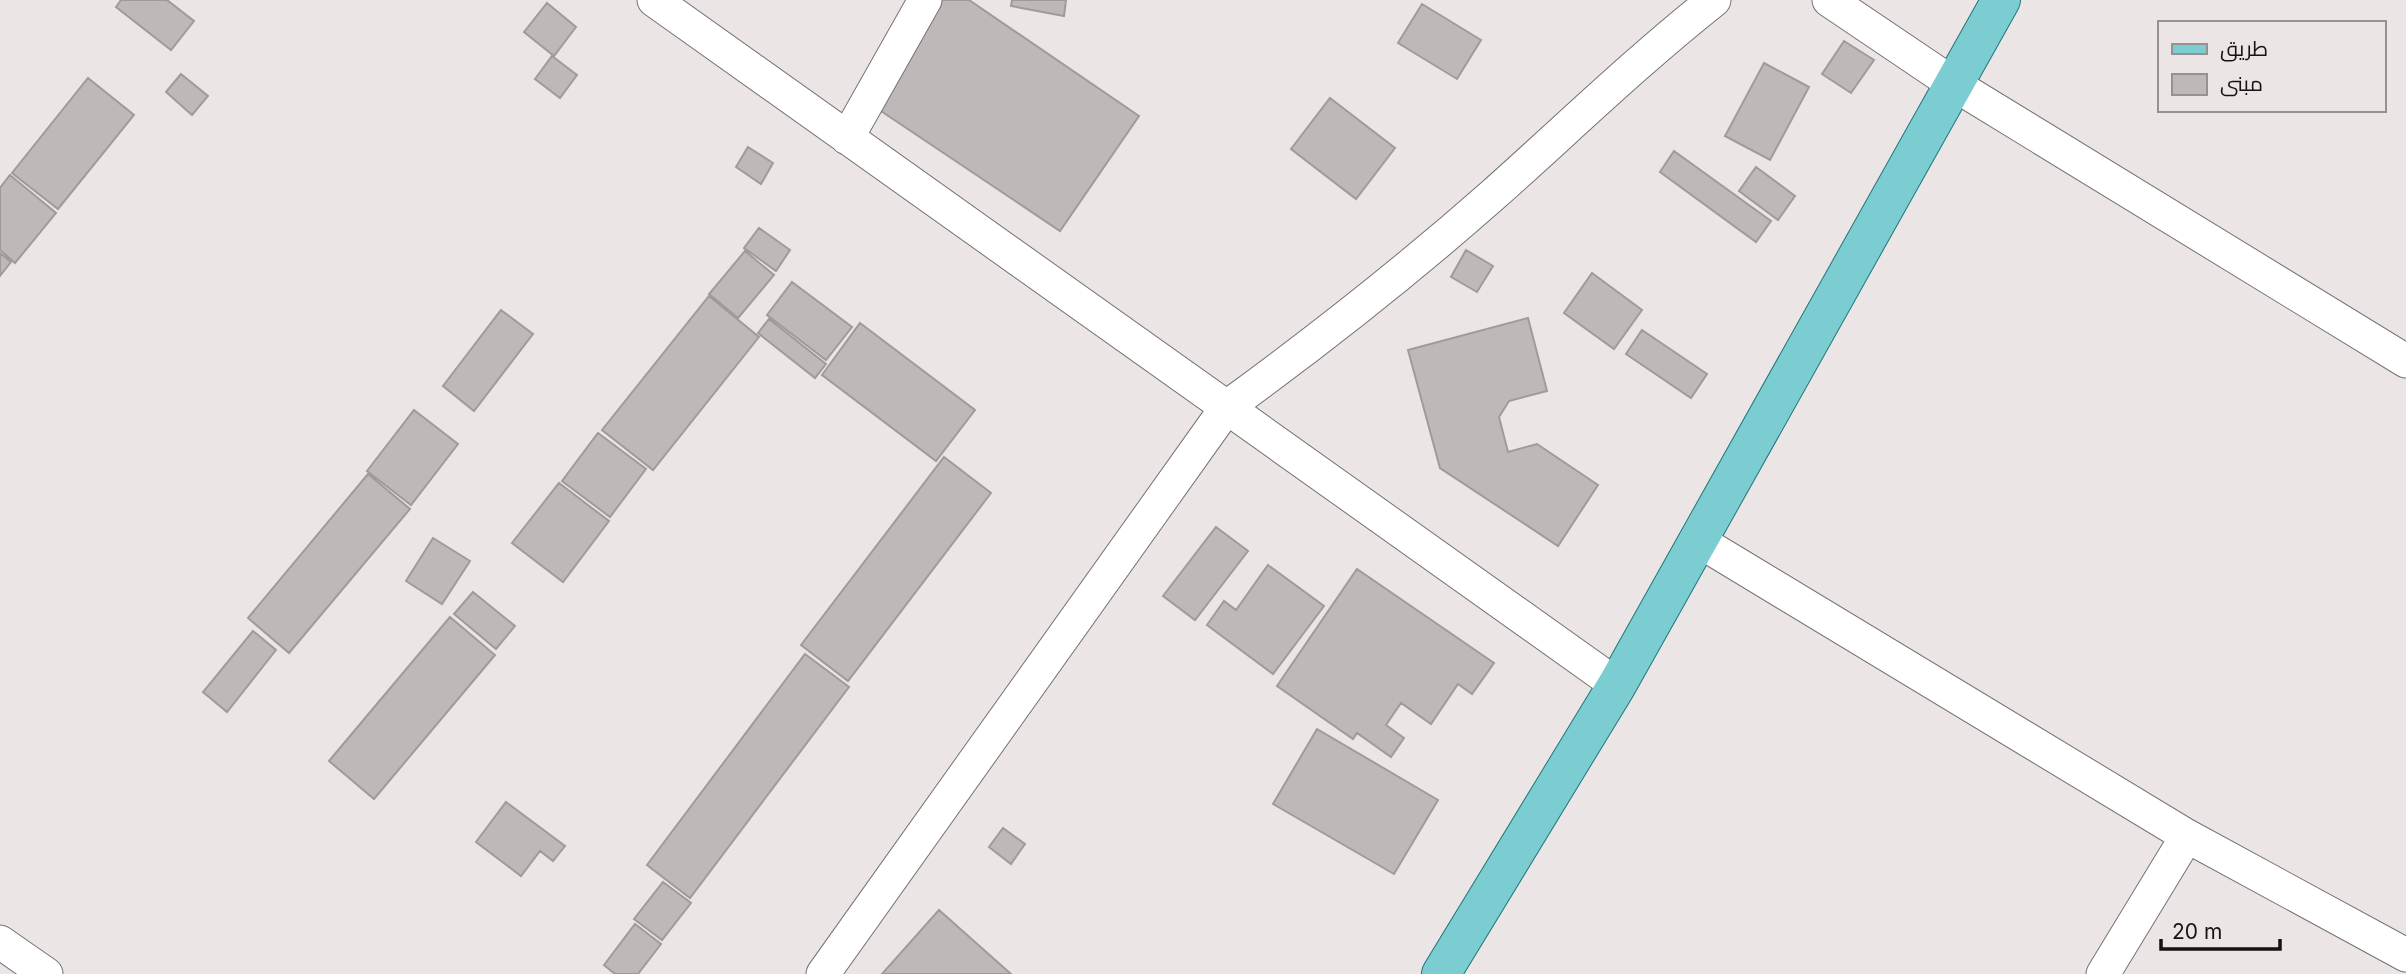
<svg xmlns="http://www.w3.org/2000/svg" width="2406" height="974" viewBox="0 0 2406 974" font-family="Inter,Cairo,sans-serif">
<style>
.building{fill:#beb9b8;stroke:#a09b9b;stroke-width:2}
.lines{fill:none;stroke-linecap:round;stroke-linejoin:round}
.minor-casing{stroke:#777271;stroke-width:35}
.primary-casing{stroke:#1f767b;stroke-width:40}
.minor{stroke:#fff;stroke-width:33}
.primary{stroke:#7ccdd1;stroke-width:38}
</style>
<rect width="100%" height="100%" fill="#ebe6e5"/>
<!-- building -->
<path class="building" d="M121,0H167L194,21L171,50L116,7Z
M939,0H969L1139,116L1060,231L869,103Z
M1012,0H1066L1064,16L1011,6Z
M547,3L576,27L554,56L524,32Z
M1422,4L1481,40L1457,79L1398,43Z
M1844,41L1874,60L1851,93L1822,74Z
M552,56L577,75L560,98L535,79Z
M1764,63L1809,87L1770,160L1725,136Z
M181,74L208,96L192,115L166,92Z
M88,78L134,115L58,209L12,173Z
M1330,98L1395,148L1356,199L1291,149Z
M748,147L773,163L761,184L736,167Z
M1674,151L1771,221L1756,242L1660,172Z
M1756,167L1795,196L1778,220L1739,191Z
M10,175L56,213L15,263L0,250V188Z
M759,228L790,250L776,271L744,248Z
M1466,250L1493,266L1477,292L1451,277Z
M745,251L774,275L738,318L709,294Z
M0,253L11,262L0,276Z
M1592,273L1642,310L1614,349L1564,313Z
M792,282L852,327L826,360L767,315Z
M709,296L759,337L653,470L602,430Z
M501,310L533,334L474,411L443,386Z
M1528,318L1547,391L1509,401L1499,417L1508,452L1537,444L1598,485L1558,546L1440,468L1408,350Z
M769,319L826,364L815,378L758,333Z
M860,323L975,410L936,461L822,375Z
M1642,330L1707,374L1691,398L1626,354Z
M414,410L458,444L411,505L367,471Z
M598,433L646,469L610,517L562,481Z
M944,457L991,493L848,681L801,645Z
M368,474L410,509L289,653L248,618Z
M559,483L609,521L563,582L512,543Z
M1216,527L1248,551L1195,620L1163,596Z
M433,538L470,561L442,604L406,581Z
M1268,565L1324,606L1273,674L1207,625L1224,601L1236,610Z
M1357,569L1494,663L1472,694L1458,684L1431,724L1401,703L1386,725L1404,738L1391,757L1357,733L1353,739L1277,686Z
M473,592L515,626L496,649L454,614Z
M450,617L495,655L374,799L329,761Z
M253,631L276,650L227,712L203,692Z
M805,654L849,687L690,898L647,865Z
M1317,729L1438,800L1394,874L1273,804Z
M506,802L565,846L553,861L540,851L521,876L476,842Z
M1003,828L1025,844L1011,864L989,847Z
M663,882L691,903L662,940L634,919Z
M939,910L1011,974H882Z
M635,924L661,944L638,974H615L604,965Z"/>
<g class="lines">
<defs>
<path id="minor" d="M654,0L1617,685
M1829,0L1955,85L2406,361
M847,138L925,0
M1699,541L2187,836L2406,955
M0,942L46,974
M823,974L1227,407C1319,340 1408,270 1494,194C1567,129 1637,61 1714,0
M2103,974L2187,836"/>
<path id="primary" d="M1441,974L1617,685L2001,0"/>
</defs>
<!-- minor casing -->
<use href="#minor" class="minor-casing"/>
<!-- primary casing -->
<use href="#primary" class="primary-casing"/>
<!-- minor -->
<use href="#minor" class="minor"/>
<!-- primary -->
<use href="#primary" class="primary"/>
</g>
<!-- legend -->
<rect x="2158" y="21" width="228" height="91" fill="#ebe6e5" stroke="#959291" stroke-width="2"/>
<rect x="2172" y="44" width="35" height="10" fill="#7ccdd1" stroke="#959291" stroke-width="2"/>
<text x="2220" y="56" font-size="21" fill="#151313">طريق</text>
<rect x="2172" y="74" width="35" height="21" fill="#beb9b8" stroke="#959291" stroke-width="2"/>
<text x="2220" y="91" font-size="21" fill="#151313">مبنى</text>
<!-- scale -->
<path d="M2161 939v10h119v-10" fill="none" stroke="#151313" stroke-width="3.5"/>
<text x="2172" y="939" font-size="21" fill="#151313" stroke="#ebe6e5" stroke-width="5" paint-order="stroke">20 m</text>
</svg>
